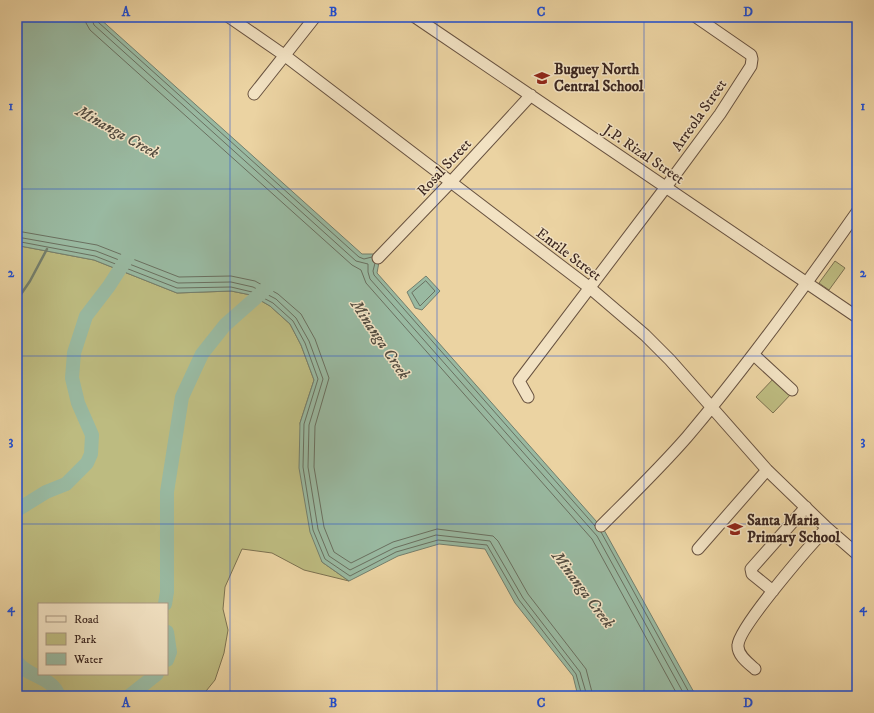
<svg xmlns="http://www.w3.org/2000/svg" width="874" height="713" viewBox="0 0 874 713" font-family="'IM FELL DW Pica',serif">
<style>
.green{fill:#bdbb80;stroke:#7c7150;fill-rule:evenodd}
.water{fill:#99b9a1;stroke:#747f6d}
.lines{fill:none;stroke-linecap:round;stroke-linejoin:round}
.shore{stroke:#6a7060;stroke-width:1}
.stream{stroke:#747f6d;stroke-width:2.5}
.river{stroke:#99b9a1;stroke-width:14}
.minor-casing{stroke:#685240;stroke-width:13}
.minor{stroke:#f2e2c3;stroke-width:11}
.grid{fill:none;stroke:#1d4ed8;stroke-width:1;stroke-opacity:0.55}
.labels{text-anchor:middle;stroke-width:3;stroke-linejoin:round;paint-order:stroke}
.poi-label{font-size:15px;font-weight:bold;fill:#3c2720;stroke:#f2e2c3;text-anchor:start}
.street-label{font-size:15px;fill:#3c2720;stroke:#f2e2c3}
.water-label{font-size:16px;font-style:italic;fill:#534c40;stroke:#f2e2c3}
.neatline{fill:none;stroke:#1d4ed8;stroke-width:1.5}
.grid-label{font-size:13px;text-anchor:middle;font-weight:bold;fill:#1d4ed8}
</style>
<rect width="100%" height="100%" fill="#ebd3a2"/>
<filter id="stains"><feTurbulence type="fractalNoise" baseFrequency=".005" numOctaves="4"/><feColorMatrix values="0 0 0 0 .2 0 0 0 0 .09 0 0 0 0 .02 0 0 0 .5 -.17"/></filter>
<radialGradient id="worn" r=".72"><stop offset=".6" stop-color="#630" stop-opacity="0"/><stop offset="1" stop-color="#630" stop-opacity=".3"/></radialGradient>
<!-- green -->
<path class="green" d="M20,246L94,260L177,293L231,291L251,295L270,306L290,324L301,345L314,380L300,423L322,562L349,581L304,570L272,553L242,549L225,587L223,609L228,630L224,653L215,680L202,696H17V250ZM39,604H167V674H39Z
M835,261L845,268L829,290L819,283Z
M775,377L792,393L773,413L756,397Z"/>
<!-- water -->
<path class="water" d="M17,17H98L362,254H375L379,262L377,273L604,530L696,696H578L573,676L515,603L485,549L439,544L398,556L349,581L322,562L310,532L299,468L300,423L314,380L301,345L290,324L270,306L251,295L231,291L177,293L94,260L20,246L17,250Z
M426,276L440,291L422,310L415,308L407,292Z"/>
<g class="lines">
<!-- shore -->
<path class="shore" d="M85,17L86,23L90,30L352,265L361,270L366,283L592,539L678,696
M91,17L94,25L356,261L368,264V272L370,279L597,536L685,696
M96,17L98,22L359,257L364,259L372,257
M17,231L97,245L179,277L231,276L255,281L278,294L301,314L315,339L329,378L315,426L314,467L324,527L334,552L351,563L393,542L437,529L493,536L498,541L528,594L586,669L593,696
M17,237L96,251L178,283L231,282L253,287L276,299L296,318L309,341L323,379L309,425L308,467L318,529L329,556L350,570L394,548L436,535L490,541L523,598L580,672L587,696
M17,243L21,242L95,256L177,288L231,287L252,292L273,303L293,321L305,343L318,379L304,424L303,467L313,530L325,559L350,576L396,552L438,540L487,545L519,600L576,674L582,696
M375,263L373,271L374,275L595,526
M426,281L435,291L420,306L412,293Z
M601,532L691,696"/>
<!-- stream -->
<path class="stream" d="M17,300L30,281L47,249"/>
<!-- river -->
<path class="river" d="M17,510L46,492L66,484L87,463L91,454L92,435L78,403L72,378L74,353L86,316L109,286L129,255
M165,604L167,592V492L182,397L202,354L225,325L269,286
M167,632L170,652L167,660
M17,662C29,678 52,676 59,696
M129,696L157,674"/>
<defs>
<path id="minor" d="M229,17L284,55L590,288L645,335L670,360L767,470L827,528L857,554
M415,17L857,317
M254,94L315,17
M378,258L450,183L531,95
M754,355L792,390
M528,397L519,381L666,187L720,114L751,66L752,59L751,55L696,17
M601,526C630,497 660,468 687,437C748,365 803,289 857,212
M698,549L767,470
M773,591L752,574L751,569L806,507
M755,669C748,663 737,655 738,645C739,627 811,544 827,528"/>
</defs>
<!-- minor casing -->
<use href="#minor" class="minor-casing"/>
<!-- minor -->
<use href="#minor" class="minor"/>
</g>
<!-- grid -->
<path class="grid" d="M230,17V696M437,17V696M644,17V696M17,189H857M17,356H857M17,524H857"/>
<!-- icons -->
<defs>
<symbol id="school-bare" viewBox="-9 -9 18 18"><path d="M0-5L7-2L0 1L-7-2ZM-4 1L0 2.5L4 1V4Q0 6-4 4Z" fill="#8f2418" stroke="#f2e2c3" stroke-width="2.5" paint-order="stroke"/></symbol>
</defs>
<g fill-rule="evenodd">
<use href="#school-bare" x="531" y="67" width="22" height="22"/>
<use href="#school-bare" x="724" y="518" width="22" height="22"/>
</g>
<g class="labels">
<!-- poi labels -->
<g class="poi-label">
<text x="554" y="74">Buguey North<tspan x="554" dy="17">Central School</tspan></text>
<text x="747" y="525">Santa Maria<tspan x="747" dy="17">Primary School</tspan></text>
</g>
<!-- street labels -->
<g class="street-label">
<text transform="translate(699 115) rotate(-55)" y="5">Arreola Street</text>
<text transform="translate(644 154) rotate(34)" y="5">J.P. Rizal Street</text>
<text transform="translate(444 167) rotate(-47)" y="5">Rosal Street</text>
<text transform="translate(569 254) rotate(37)" y="5">Enrile Street</text>
</g>
<!-- water labels -->
<g class="water-label">
<text transform="translate(118 131) rotate(29)" y="6">Minanga Creek</text>
<text transform="translate(381 339) rotate(56)" y="6">Minanga Creek</text>
<text transform="translate(584 589) rotate(53)" y="6">Minanga Creek</text>
</g>
</g>
<!-- margin -->
<rect width="874" height="713" fill="none" stroke="#ebd3a2" stroke-width="44"/>
<!-- legend -->
<rect x="38" y="603" width="130" height="72" fill="#f2e2c3" stroke="#a99782"/>
<rect x="46" y="616" width="20" height="6" fill="#f2e2c3" stroke="#a99782"/>
<text x="74" y="623" font-size="12" fill="#3c2720">Road</text>
<rect x="46" y="633" width="20" height="12" fill="#bdbb80" stroke="#a99782"/>
<text x="74" y="643" font-size="12" fill="#3c2720">Park</text>
<rect x="46" y="653" width="20" height="12" fill="#99b9a1" stroke="#a99782"/>
<text x="74" y="663" font-size="12" fill="#3c2720">Water</text>
<rect x="22" y="22" width="830" height="669" class="neatline"/>
<g class="grid-label">
<text x="126" y="16">A</text>
<text x="333" y="16">B</text>
<text x="541" y="16">C</text>
<text x="748" y="16">D</text>
<text x="11" y="110">1</text>
<text x="863" y="110">1</text>
<text x="11" y="277">2</text>
<text x="863" y="277">2</text>
<text x="11" y="445">3</text>
<text x="863" y="445">3</text>
<text x="11" y="612">4</text>
<text x="863" y="612">4</text>
<text x="126" y="707">A</text>
<text x="333" y="707">B</text>
<text x="541" y="707">C</text>
<text x="748" y="707">D</text>
</g>
<rect width="100%" height="100%" filter="url(#stains)"/>
<rect width="100%" height="100%" fill="url(#worn)"/>
</svg>
